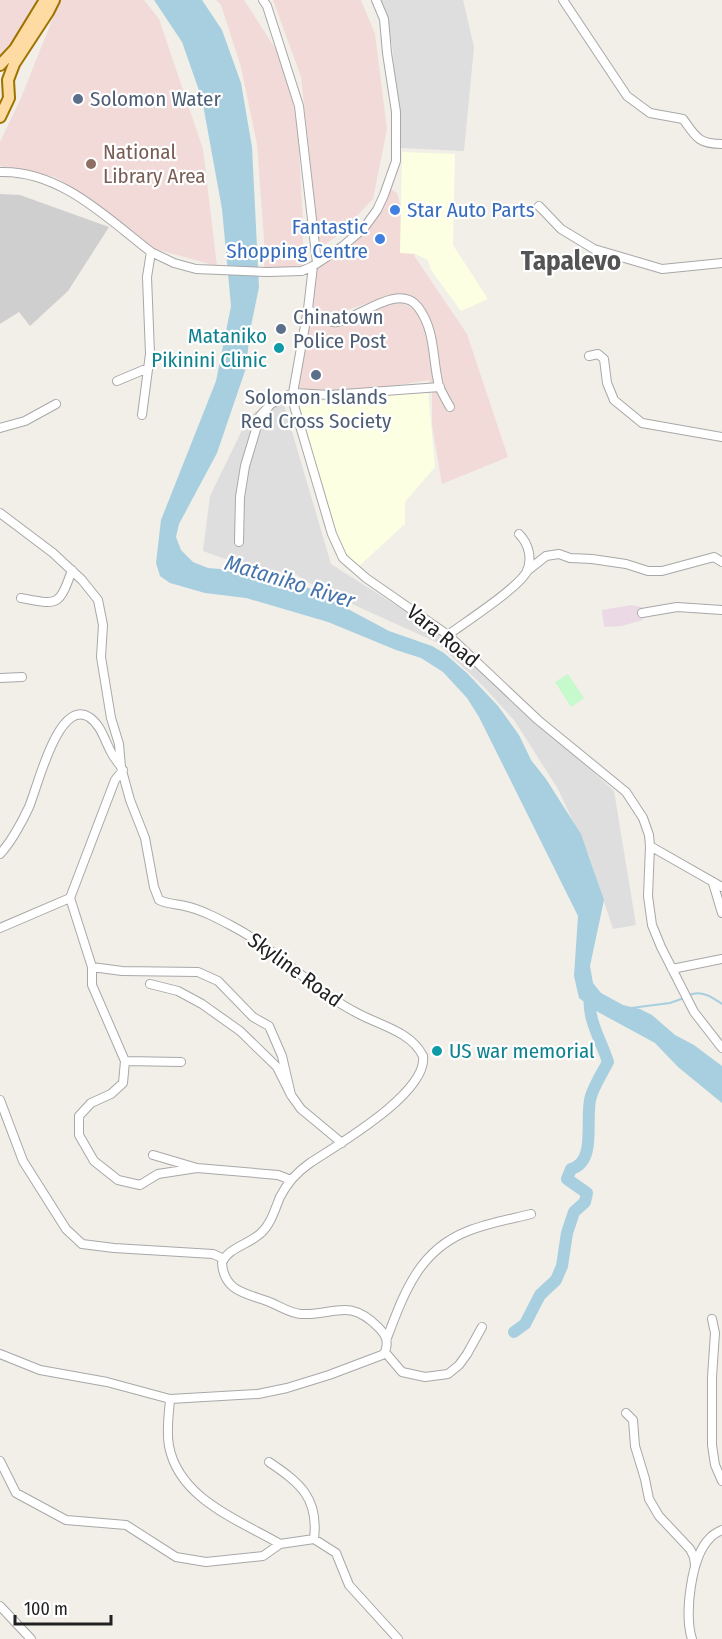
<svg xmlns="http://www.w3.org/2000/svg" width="722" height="1639" viewBox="0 0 722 1639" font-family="'Fira Sans Condensed',sans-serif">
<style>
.residential{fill:#dfdede}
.commercial{fill:#f2dad8}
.industrial{fill:#ebdae6}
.education{fill:#fdffe3}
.religious{fill:#cfcfcf}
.park{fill:#c6facd}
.water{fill:#a8cfdf}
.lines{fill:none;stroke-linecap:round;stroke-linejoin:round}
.stream{stroke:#a8cfdf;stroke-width:2}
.river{stroke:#a8cfdf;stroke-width:12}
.minor-casing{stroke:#a8a8a8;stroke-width:10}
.major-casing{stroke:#9e7300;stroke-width:14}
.minor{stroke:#fff;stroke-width:8}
.major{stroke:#fddba2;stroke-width:10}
.service-dot{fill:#5c6f8a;stroke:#fff;stroke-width:2}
.education-dot{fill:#8d6e63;stroke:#fff;stroke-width:2}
.shop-dot{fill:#3f7fe0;stroke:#fff;stroke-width:2}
.culture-dot{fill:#0f9aa8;stroke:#fff;stroke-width:2}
.labels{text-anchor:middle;stroke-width:4.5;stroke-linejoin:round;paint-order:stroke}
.service-label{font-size:21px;fill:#4e5e75;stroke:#fff;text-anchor:start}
.education-label{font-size:21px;fill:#785e54;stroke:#fff;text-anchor:start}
.shop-label{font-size:21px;fill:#366cbe;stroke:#fff;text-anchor:start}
.culture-label{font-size:21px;fill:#0d838f;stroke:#fff;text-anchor:end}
.street-label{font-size:21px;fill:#212121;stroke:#fff}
.water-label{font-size:22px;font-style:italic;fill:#4874ab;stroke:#fff}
.district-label{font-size:27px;font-weight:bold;fill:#545454;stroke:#fff}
</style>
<rect width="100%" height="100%" fill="#f1efe8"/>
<!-- residential -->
<path class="residential" d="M379,0H463L474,47L464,151L400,148L392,44Z
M283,401L331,564L444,636L614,791L636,925L613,929L589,856L558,789L514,720L483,686L436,642L321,590L293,573L253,569L203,551L210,496L245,424L255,412Z"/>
<!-- commercial -->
<path class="commercial" d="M0,0H38L15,43L0,56Z
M60,0H144L159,19L203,149L217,266L148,247L87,197L55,177L0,166V142L21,98Z
M216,0H244L286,65L298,132L303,222V268L264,269V240L257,144L241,67L221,5Z
M273,0H361L375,34L387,129L373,199L340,234L320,248L301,77Z
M391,189L397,193L415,257L467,334L508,457L442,484L432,425V394L429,380L345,394L294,388L305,329L397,301L412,308L411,304L388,296L316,321L307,308L313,268L353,241Z"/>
<!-- industrial -->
<path class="industrial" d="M631,605L642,607L643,620L622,626L604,627L602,610Z"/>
<!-- education -->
<path class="education" d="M402,152L455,154L453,245L488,299L461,311L431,270L428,260L415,254L400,253Z
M428,391L435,467L405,502V524L358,567L344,551L334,533L299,403Z"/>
<!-- religious -->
<path class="religious" d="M0,194L20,195L109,227L68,291L30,326L19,312L0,324Z"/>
<!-- park -->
<path class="park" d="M568,674L584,698L571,707L555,682Z"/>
<!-- water -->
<path class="water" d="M154,0H202L222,30L241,83L252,147L259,287L250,331L246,368L217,453L179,524L176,537L181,550L193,562L208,568L256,572L303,585L389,631L432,646L444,653L467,673L498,706L519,735L531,760L546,779L581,834L604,900L590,966L593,983L601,993L623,1005L640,1009L652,1015L675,1035L694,1045L722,1066V1103L678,1067L655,1043L598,1012L579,998L574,976L578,916L479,717L467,698L443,672L421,658L396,650L328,622L246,598L205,593L170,583L160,576L156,563L161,520L216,381L231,306L222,209L202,99L182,42Z"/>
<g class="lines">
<!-- stream -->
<path class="stream" d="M689,995C702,990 712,997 722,1004
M631,1008L670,1003L684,998"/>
<!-- river -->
<path class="river" d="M514,1332L525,1324L540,1295L556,1280L562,1266L567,1233L574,1212L585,1202L587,1193L567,1179L571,1169C598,1162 584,1117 591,1096C595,1084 602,1073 608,1062C601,1040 587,1019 590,996"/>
<defs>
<path id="minor" d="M263,0L267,6L299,106L317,263
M563,0L627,96L650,113L683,119C696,137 698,144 722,144
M0,172C60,170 107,218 151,252L174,263L196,269L267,272L302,271L313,266L343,246L364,228L377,210L384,195L396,161V112L387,53L384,19L376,0
M539,206L561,229L594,249L662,269L722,263
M313,266L308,309L293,393V402L332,534L343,558L366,578L448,635L538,720L626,792L643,818L649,835L650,846L648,896L652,925L661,947L694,1012L722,1048
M308,309C316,314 327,324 337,322C359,318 399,282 418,307C436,331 432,359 439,386C442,393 446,400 450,407
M589,356L598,354L604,359L607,383L614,400L642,423L722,437
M117,381L148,368
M142,415L150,354L147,277L151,252
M0,428L25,421L56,404
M0,513L53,553L82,580L98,600L103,625L101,657L111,718L119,744L121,767L130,800L145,838L154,887L159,900C168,904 176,904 185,906C202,910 217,918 232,926C278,950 313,991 359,1014C382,1026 411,1032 423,1056C428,1093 337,1145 310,1163C297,1172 287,1183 280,1197C275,1209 271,1224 261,1233C250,1244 227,1248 222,1263C224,1291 245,1293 267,1301C278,1305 289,1313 301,1314C334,1316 348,1297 378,1327C386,1335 389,1341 385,1352
M239,542L240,497L245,466L260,416L271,404L293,393L330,395L440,387
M527,571L546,556L559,554L570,558L592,559L626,564L648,571H662L714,557L722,562
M21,598C58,605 59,607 72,570
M642,613L677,607L722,610
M448,635C467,621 515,590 526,573C533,560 529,544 519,534
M0,678L22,677
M650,846L722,887
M0,854C12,841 21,824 29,807C37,789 58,698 89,717C101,725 104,739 111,752C113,757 118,762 121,767
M713,883L722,913
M70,898L92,967V985L125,1061L181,1062
M0,928L70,898L115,780L123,770
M92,967L122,971L198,972L218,981L253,1017L269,1026L282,1056L291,1095
M672,969L722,959
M150,984L178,991L202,1004L240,1031L277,1067L291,1095L301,1109L342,1143
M125,1061L123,1083L111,1094L91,1103L79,1116V1135L94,1161L118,1180L140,1185L158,1174L197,1168
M0,1100L23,1161L66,1229L82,1244L114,1248L213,1254L224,1259
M153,1155L197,1168L278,1175L291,1180
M712,1319L715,1333L712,1377V1445L715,1465L722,1481
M387,1338C404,1293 419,1250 468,1231C488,1223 511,1219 531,1214
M385,1352L402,1372L425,1377L448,1374L459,1365L467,1354L482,1327
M0,1354L40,1370L107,1382L170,1399L258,1394L287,1388L329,1375L382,1355L385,1352
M170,1399C169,1414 166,1430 169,1446C179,1499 239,1520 280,1544
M626,1413L633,1420L635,1446L645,1479L649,1499L659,1516L690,1549L694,1557L695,1566
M0,1461L16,1493L66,1520L126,1525L176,1557L206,1562L263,1556L280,1544L314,1539L336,1553L349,1585L398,1639
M269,1462C300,1483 319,1498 314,1539
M0,1606L31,1639
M692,1639C684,1615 691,1556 710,1538C713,1534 718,1532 722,1530"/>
<path id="major" d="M0,65L15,49L45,0
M0,117L9,98L8,80L14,64L48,12L54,0"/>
</defs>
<!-- minor casing -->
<use href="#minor" class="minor-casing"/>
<!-- major casing -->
<use href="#major" class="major-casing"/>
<!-- minor -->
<use href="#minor" class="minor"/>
<!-- major -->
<use href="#major" class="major"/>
</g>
<!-- markers -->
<g class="service-dot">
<circle cx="78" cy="99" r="6"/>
<circle cx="281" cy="329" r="6"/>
<circle cx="316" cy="375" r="6"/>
</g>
<circle class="education-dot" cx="91" cy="164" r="6"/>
<g class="shop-dot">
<circle cx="395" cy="210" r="6"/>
<circle cx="380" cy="239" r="6"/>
</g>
<g class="culture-dot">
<circle cx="279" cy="348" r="6"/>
<circle cx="437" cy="1051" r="6"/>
</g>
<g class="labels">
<!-- service labels -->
<g class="service-label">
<text x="90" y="106">Solomon Water</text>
<text x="293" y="324">Chinatown<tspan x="293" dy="24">Police Post</tspan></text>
<text x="316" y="404" text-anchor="middle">Solomon Islands<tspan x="316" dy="24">Red Cross Society</tspan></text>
</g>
<!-- education labels -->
<g class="education-label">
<text x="103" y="159">National<tspan x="103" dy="24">Library Area</tspan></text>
</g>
<!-- shop labels -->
<g class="shop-label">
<text x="407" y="217">Star Auto Parts</text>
<text x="368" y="234" text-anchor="end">Fantastic<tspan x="368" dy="24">Shopping Centre</tspan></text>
</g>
<!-- culture labels -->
<g class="culture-label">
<text x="267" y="343">Mataniko<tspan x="267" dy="24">Pikinini Clinic</tspan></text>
<text x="449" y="1058" text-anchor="start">US war memorial</text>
</g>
<!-- street labels -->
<g class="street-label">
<text transform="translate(443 636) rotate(39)" y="7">Vara Road</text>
<text transform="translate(295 970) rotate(36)" y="7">Skyline Road</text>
</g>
<!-- water labels -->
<g class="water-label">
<text transform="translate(290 581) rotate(17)" y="8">Mataniko River</text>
</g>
<!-- district labels -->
<g class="district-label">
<text x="571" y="270">Tapalevo</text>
</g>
</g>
<!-- scale -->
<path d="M15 1615v9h96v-9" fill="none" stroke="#212121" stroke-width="3"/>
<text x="24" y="1615" font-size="18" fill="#212121" stroke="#ffffff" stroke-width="4.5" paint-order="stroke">100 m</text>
</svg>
